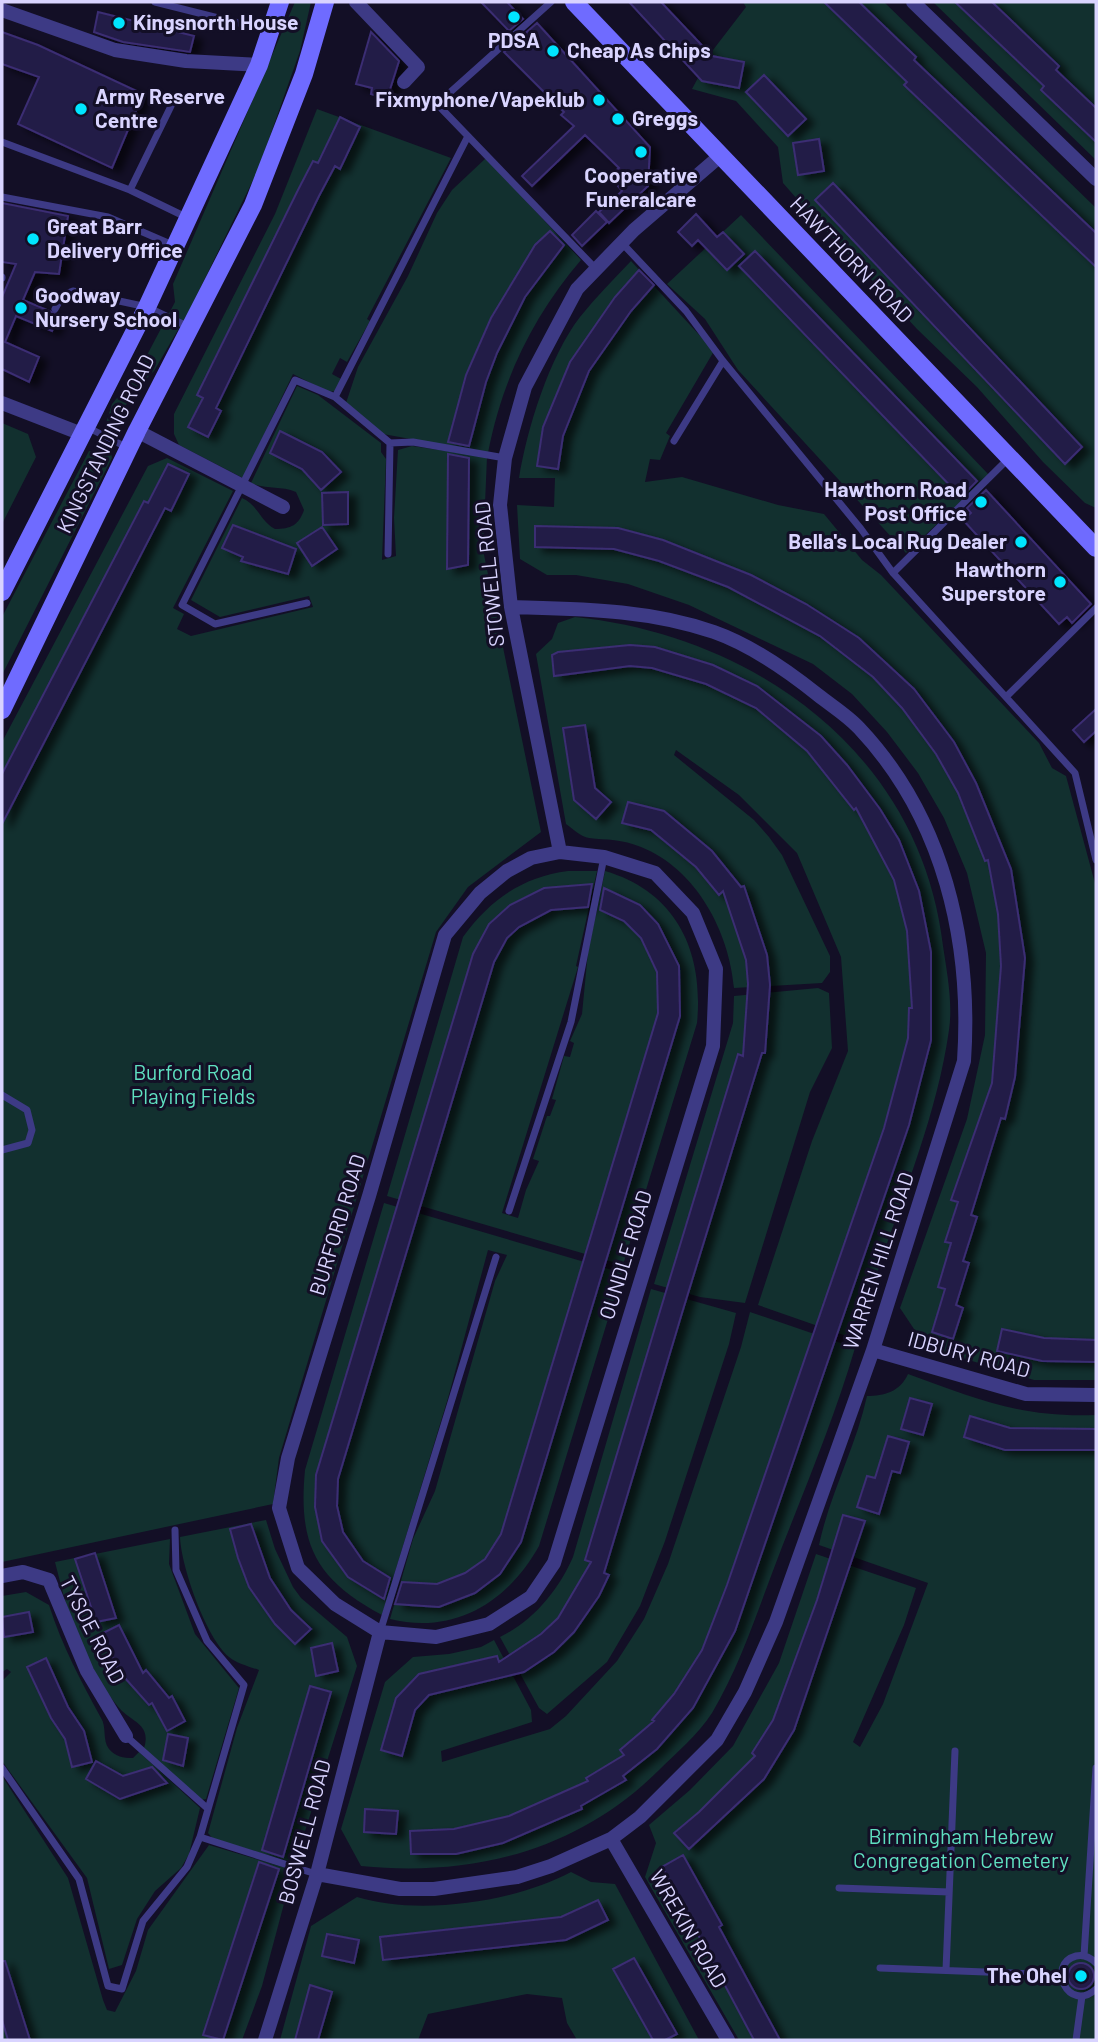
<svg xmlns="http://www.w3.org/2000/svg" width="1098" height="2042" viewBox="0 0 1098 2042" font-family="Barlow,sans-serif">
<style>
.green{fill:#12302f}
.building{fill:#241b47;stroke:#3b2d73;stroke-width:2;filter:url(#shadow)}
.lines{fill:none;stroke-linecap:round;stroke-linejoin:round}
.lane{stroke:#3d3a85;stroke-width:7}
.street{stroke:#3d3a85;stroke-width:14}
.secondary{stroke:#6f6bff;stroke-width:18}
.poi-dot{fill:#00e5ff;stroke:#130f26;stroke-width:2.5}
.labels{text-anchor:middle;stroke-width:6;stroke-linejoin:round;paint-order:stroke}
.poi-label{font-size:21px;font-weight:bold;fill:#d9d4ff;stroke:#130f26;text-anchor:start}
.street-label{font-size:21px;fill:#d9d4ff;stroke:#130f26}
.park-label{font-size:21px;fill:#5fe0c0;stroke:#130f26}
</style>
<defs>
<filter id="shadow"><feDropShadow dx="8" dy="4.5" stdDeviation="3.5" flood-color="#0009"/></filter>
</defs>
<rect width="100%" height="100%" fill="#130f26"/>
<!-- green -->
<path class="green" d="M295,2H311L300,51L258,170L189,311L154,371L131,394L118,423H106L112,404L137,374L175,302L173,284Z
M743,2H884L1096,208V508L1085,503L1043,462L977,387L917,329L797,199L783,183L778,147L736,101L692,89L713,50L746,7Z
M933,2H1096V160Z
M317,109L451,158L367,319L370,321L347,362L340,358L332,374L341,379L336,391L328,392L293,374L243,478L179,445L174,434V414L275,214Z
M486,158L581,260C533,316 502,380 488,453L383,434L346,403L358,367L408,276L437,213L452,190Z
M741,215L989,475L906,553L738,370L705,319L667,284Z
M631,261L714,351L666,433L670,436L660,460L650,459L645,482L682,477L778,505L824,514L862,560L881,575L1039,743L1052,768L1066,776L1096,887V1380H1034L926,1347L900,1308L967,1119L985,1035L986,953L967,873L944,818L918,773L887,732L852,694L813,664L689,605L628,584L576,575H547L520,559L517,505L554,507L555,478H519C527,429 549,357 580,317C596,297 614,279 631,261Z
M297,386L318,395L381,443V452L386,459L382,560L396,556L394,518L398,450L412,446L487,457L483,550L541,832L468,887L436,932L279,1458L273,1504L2,1562V742L148,466L167,458L233,491L173,608L184,614L177,629L191,636L313,607L309,596L220,617L191,600L242,498C258,505 260,521 275,529C291,529 299,525 304,510L296,492C280,485 268,490 251,483Z
M2,423L28,434L36,457L2,524Z
M89,451L111,452L112,458L2,675V617Z
M575,617C757,636 921,755 943,946C947,973 953,1003 949,1030C934,1137 883,1236 858,1340L758,1305L812,1141L848,1051L841,957L797,853L739,795L676,750L674,755L754,820L769,837L782,855L830,956V972L822,983L734,988C729,931 696,869 641,847C622,839 607,840 589,838C581,837 572,828 566,824L536,654L552,639L558,623Z
M568,871H597L576,966L578,967L502,1213L518,1218L526,1190L539,1161L533,1159L547,1116H550L556,1100L552,1099L564,1056L570,1057L574,1043L570,1041L582,1014L588,952L605,871C677,892 704,952 697,1023L623,1265L387,1196L463,937C490,900 522,877 568,871Z
M818,988L829,993L832,1048L810,1092L745,1303L700,1297L654,1284L733,1023L734,996Z
M384,1203L622,1273L539,1546C508,1602 454,1635 390,1619L413,1539L435,1491L495,1281L507,1255L488,1250L448,1398L382,1615C315,1579 298,1544 305,1470Z
M651,1289L736,1313L729,1344L665,1541L640,1606L607,1662L547,1714L539,1708L500,1637C533,1621 558,1591 573,1557Z
M750,1312L855,1348C835,1416 808,1481 782,1547C760,1603 743,1660 712,1713C698,1735 676,1753 658,1771C577,1851 473,1877 361,1866L341,1829L385,1682L413,1657L449,1654L481,1647L494,1640L531,1710L532,1722L441,1751L442,1762L550,1729L566,1716L617,1661L644,1619L668,1564L741,1347Z
M908,1374C976,1399 1022,1418 1096,1415V2040H739L645,1877L656,1843L649,1825L690,1790L733,1746L779,1663L816,1554L916,1588L904,1625L853,1742L860,1747L883,1704L928,1583L819,1545C830,1493 856,1447 867,1396C884,1396 900,1392 908,1374Z
M266,1520L275,1549L293,1587L301,1598L347,1637L357,1666L295,1863L213,1839L208,1833L237,1728L259,1670C250,1667 236,1663 229,1657C206,1638 181,1566 180,1537Z
M170,1539L169,1564L195,1634L239,1688L206,1799L201,1800L144,1748C151,1726 135,1723 122,1711C117,1706 112,1699 108,1694C79,1657 66,1606 55,1562Z
M26,1592L49,1605C62,1646 81,1681 101,1718C107,1727 102,1740 109,1749C116,1757 123,1758 133,1758L139,1752L200,1808L189,1854L181,1868L155,1891L137,1919L122,1965L109,1969L87,1878L2,1761V1681L11,1672L7,1669L2,1672V1596Z
M2,1776L68,1878L103,2000L107,2010L115,2012L136,1971L148,1930L209,1845L293,1870L262,1986L242,2040H2Z
M571,1872L591,1882L615,1884L699,2040H577L567,2023L562,1998L527,1994L428,2014L418,2040H280L311,1926L357,1897C419,1916 515,1902 571,1872Z"/>
<!-- building -->
<path class="building" d="M481,2H507L523,19L509,31Z
M629,2H661L712,56L744,62L739,88L702,81Z
M824,2H859L916,57L914,60L1096,233V267L904,85L907,82Z
M955,2H992L1059,66L1056,70L1096,108V142L1041,90L1044,86Z
M98,12L194,36L190,52L123,42L94,32Z
M537,23L650,147L648,186L609,223L599,212L622,191L618,186L624,180L615,171L619,168L585,135L532,186L522,176L574,126L561,115L564,112L504,52Z
M2,32L38,45L143,94L112,168L18,124L39,77L2,64Z
M371,32L399,61L387,99L371,94L372,88L356,84Z
M764,75L806,119L788,136L746,92Z
M340,117L360,127L340,169L335,166L319,196L216,408L221,411L208,437L188,427L203,398L197,395L298,190L313,161L318,163Z
M819,139L824,171L798,175L793,143Z
M833,183L1082,447L1065,464L815,200Z
M2,203L68,216L59,274L35,272L23,300L59,315L52,331L16,316L5,342L39,357L29,382L2,369V297L16,264L2,262Z
M596,211L607,222L582,246L572,235Z
M696,214L717,237L723,232L744,254L727,270L698,240L692,246L678,232Z
M550,231L564,245L525,297L497,353L486,382L469,446L448,442L466,375L491,318L535,245Z
M755,251L977,481L961,497L739,266Z
M639,270L654,285L631,311L589,371L563,436L558,469L537,466L543,427L570,362L615,297Z
M280,431L322,452L341,472L321,490L302,469L270,453Z
M448,454L469,458L468,565L447,569Z
M168,464L189,474L171,511L165,508L2,824V774L144,501L148,503Z
M986,490L1091,604L1072,623L1067,617L1059,624L963,520L971,513L967,508Z
M348,492V524L323,525L322,493Z
M233,525L296,549L288,574L241,561L243,557L222,548Z
M535,526L618,528L663,540L751,575L806,604L859,638L914,689L954,742L976,783L1011,869L1025,958L1015,1077L1005,1119L1001,1118L971,1215L977,1217L963,1261L969,1263L956,1305L963,1308L953,1339L932,1332L945,1289L938,1287L951,1243L945,1242L958,1202L951,1200L992,1083L1001,966L998,914L988,860L985,861L958,793L936,754L902,708L873,677L820,636L728,587L659,561L614,549L535,547Z
M322,527L337,549L312,566L297,543Z
M630,645L655,647L713,665L757,686L821,736L847,765L880,809L899,840L919,891L931,952V1040L909,1125L735,1631L693,1708L657,1749L623,1776L626,1780L581,1806L582,1809L503,1843L456,1854H411L410,1831L454,1829L509,1816L588,1781L586,1778L624,1755L620,1750L654,1721L652,1720L674,1694L702,1650L727,1585L884,1128L908,1038L909,1008H912L907,931L894,880L856,808L854,810L807,751L756,708L706,684L652,668L630,666L554,676L552,655L558,652Z
M1096,709V731L1084,742L1073,730Z
M585,725L595,788L611,802L596,819L574,800L563,728Z
M628,802L664,811L712,851L741,887L744,886L767,955L770,985L765,1053H762L682,1313L604,1573L609,1575L599,1596L574,1632L554,1652L524,1672L429,1695L415,1710L402,1756L381,1750L396,1698L419,1674L497,1656L499,1662L541,1634L558,1618L591,1562L585,1560L657,1321L738,1054L743,1056L748,984L746,960L723,891L719,895L696,867L651,830L622,823Z
M592,884L588,907L551,910L519,927L507,938L494,962L338,1479L337,1506L343,1532L363,1561L390,1578L384,1599L348,1577L322,1541L315,1507L316,1475L473,954L489,924L510,905L544,888Z
M604,888L640,905L658,924L679,966L680,1016L521,1542L500,1574L475,1593L439,1607L395,1604L402,1582L437,1584L465,1573L485,1559L501,1534L658,1013L657,972L641,938L624,921L600,910Z
M1002,1329L1044,1338L1096,1340V1362L1042,1361L997,1351Z
M910,1398L932,1404L923,1435L901,1429Z
M970,1416L1010,1428L1096,1429V1450H1005L964,1437Z
M888,1436L909,1442L900,1473L892,1471L879,1514L857,1507L867,1476L875,1478Z
M843,1515L865,1521L794,1730L764,1779L689,1849L674,1833L699,1812L755,1756L752,1753L773,1720L817,1600Z
M251,1524L270,1578L291,1610L311,1629L295,1644L275,1624L249,1587L238,1558L230,1529Z
M95,1553L116,1618L96,1622L75,1559Z
M29,1612L33,1632L4,1637L2,1617Z
M119,1625L143,1673L146,1670L169,1698L172,1696L185,1721L167,1731L152,1703L149,1705L125,1678L123,1680L101,1634Z
M332,1643L338,1671L316,1676L311,1648Z
M46,1658L68,1707L84,1731L92,1762L72,1767L65,1739L51,1718L27,1667Z
M310,1686L331,1692L283,1857L262,1850Z
M168,1734L188,1738L183,1766L163,1760Z
M96,1761L123,1776L152,1767L167,1783L120,1799L86,1779Z
M365,1809L398,1811L396,1834L364,1832Z
M683,1855L722,1925L719,1927L780,2040H754L662,1867Z
M259,1862L279,1869L223,2040L203,2035Z
M598,1900L608,1920L566,1940L383,1960L380,1937L561,1917Z
M327,1934L359,1940L354,1963L322,1956Z
M634,1958L677,2034L665,2040H653L613,1969Z
M2,1961H5L30,2040H8L2,2020Z
M1068 1976a13 13 0 1 1 26 0a13 13 0 1 1-26 0Z
M310,1985L332,1992L318,2040H295Z"/>
<g class="lines">
<!-- lane -->
<path class="lane" d="M155,2L270,31
M551,2L437,104L596,269
M174,100L130,190L188,218
M468,136L335,397L390,443L413,442L505,458
M2,142L130,190
M2,197L108,217L175,246
M622,243L686,311L723,361L861,529L893,573L1075,773L1096,860
M2,277V278
M55,309L63,295L73,291L147,307L189,327
M87,427L128,448
M674,441L723,361
M388,554L390,443
M893,573L1009,458
M307,603L215,624L182,605L295,380L335,397
M1006,697L1096,608
M2,1095L27,1110L32,1130L28,1143L2,1150
M509,1211L571,1022L604,857
M380,1632L496,1257
M126,1736L207,1808
M2,1768L79,1879L108,1986L122,1989L143,1921L187,1867L200,1837L244,1685L207,1641L176,1570L175,1530
M200,1837L316,1874
M839,1888L949,1892
M1084,1956L1096,1768
M1096,1963C1090,1957 1084,1954 1076,1956C1046,1964 1068,2014 1096,1989
M880,1968L1061,1975
M946,1970L955,1751
M1076,2040L1082,1996"/>
<!-- street -->
<path class="street" d="M356,2L418,67L404,82
M913,2L1096,179
M2,10L115,50L186,61L259,65
M2,403L82,434
M137,431L283,507
M560,852L604,857L655,873L693,913L716,969L713,1046L554,1563L531,1597L489,1624L436,1637L380,1632L335,1604L298,1568L279,1508L288,1458L369,1196L445,935L480,893L507,871L531,858Z
M560,852L511,607L500,505L505,458L525,387L577,289L634,230L720,156
M873,1350L1026,1394L1096,1395
M2,1576L23,1572L49,1580L87,1671L126,1736
M611,1839L728,2040
M317,1874L400,1889H434L517,1877L551,1866L611,1839L640,1817L717,1740L745,1692L776,1622L873,1350L964,1061C972,942 944,818 859,728C848,716 832,706 818,695C788,671 751,645 714,632C648,609 580,609 511,607
M265,2040L317,1874L380,1632"/>
<!-- secondary -->
<path class="secondary" d="M574,2L1096,548
M2,592L147,307L259,65L280,2
M2,710L137,431L253,205L304,74L325,2"/>
</g>
<!-- markers -->
<g class="poi-dot">
<circle cx="514" cy="17" r="7"/>
<circle cx="119" cy="23" r="7"/>
<circle cx="553" cy="51" r="7"/>
<circle cx="599" cy="100" r="7"/>
<circle cx="81" cy="109" r="7"/>
<circle cx="618" cy="119" r="7"/>
<circle cx="641" cy="152" r="7"/>
<circle cx="33" cy="239" r="7"/>
<circle cx="21" cy="308" r="7"/>
<circle cx="981" cy="502" r="7"/>
<circle cx="1021" cy="542" r="7"/>
<circle cx="1060" cy="582" r="7"/>
<circle cx="1081" cy="1976" r="7"/>
</g>
<g class="labels">
<!-- poi labels -->
<g class="poi-label">
<text x="133" y="30">Kingsnorth House</text>
<text x="514" y="48" text-anchor="middle">PDSA</text>
<text x="567" y="58">Cheap As Chips</text>
<text x="95" y="104">Army Reserve<tspan x="95" dy="24">Centre</tspan></text>
<text x="585" y="107" text-anchor="end">Fixmyphone/Vapeklub</text>
<text x="632" y="126">Greggs</text>
<text x="641" y="183" text-anchor="middle">Cooperative<tspan x="641" dy="24">Funeralcare</tspan></text>
<text x="47" y="234">Great Barr<tspan x="47" dy="24">Delivery Office</tspan></text>
<text x="35" y="303">Goodway<tspan x="35" dy="24">Nursery School</tspan></text>
<text x="967" y="497" text-anchor="end">Hawthorn Road<tspan x="967" dy="24">Post Office</tspan></text>
<text x="1007" y="549" text-anchor="end">Bella's Local Rug Dealer</text>
<text x="1046" y="577" text-anchor="end">Hawthorn<tspan x="1046" dy="24">Superstore</tspan></text>
<text x="1067" y="1983" text-anchor="end">The Ohel</text>
</g>
<!-- street labels -->
<g class="street-label">
<text transform="translate(851 260) rotate(46)" y="7">HAWTHORN ROAD</text>
<text transform="translate(106 444) rotate(-64)" y="7">KINGSTANDING ROAD</text>
<text transform="translate(490 574) rotate(-96)" y="7">STOWELL ROAD</text>
<text transform="translate(338 1225) rotate(-73)" y="7">BURFORD ROAD</text>
<text transform="translate(626 1255) rotate(-73)" y="7">OUNDLE ROAD</text>
<text transform="translate(879 1261) rotate(-72)" y="7">WARREN HILL ROAD</text>
<text transform="translate(969 1355) rotate(15)" y="7">IDBURY ROAD</text>
<text transform="translate(92 1630) rotate(63)" y="7">TYSOE ROAD</text>
<text transform="translate(305 1832) rotate(-75)" y="7">BOSWELL ROAD</text>
<text transform="translate(688 1929) rotate(60)" y="7">WREKIN ROAD</text>
</g>
<!-- park labels -->
<g class="park-label">
<text x="193" y="1080">Burford Road<tspan x="193" dy="24">Playing Fields</tspan></text>
<text x="961" y="1844">Birmingham Hebrew<tspan x="961" dy="24">Congregation Cemetery</tspan></text>
</g>
</g>
<!-- border -->
<rect width="1098" height="2042" fill="none" stroke="#d9d4ff" stroke-width="7"/>
</svg>
